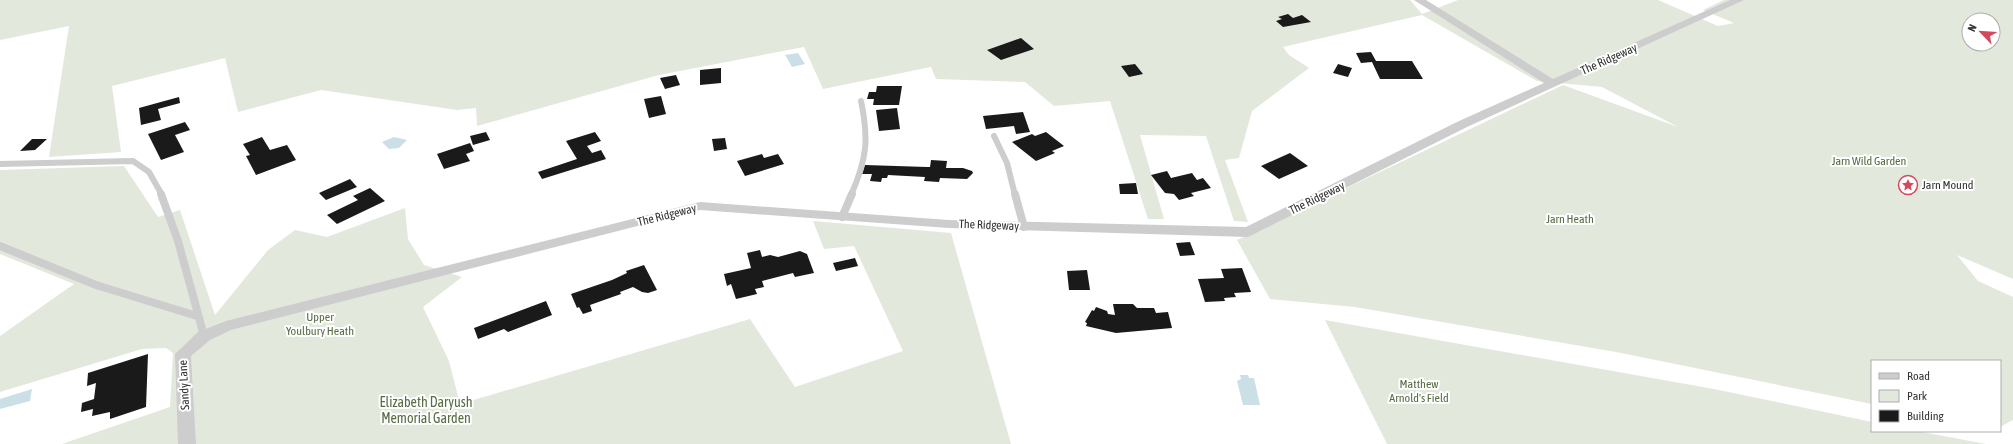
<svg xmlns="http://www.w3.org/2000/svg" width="2013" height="444" viewBox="0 0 2013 444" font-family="'Asap Condensed',sans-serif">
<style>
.green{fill:#e3e8dd;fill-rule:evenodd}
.water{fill:#cbdfe7}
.building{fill:#1a1a1a}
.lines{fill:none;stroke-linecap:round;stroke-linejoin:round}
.lane-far1{stroke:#cdcdcd;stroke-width:6}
.lane{stroke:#cdcdcd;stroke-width:8}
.street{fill:#cdcdcd;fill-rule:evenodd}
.labels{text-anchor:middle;stroke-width:4;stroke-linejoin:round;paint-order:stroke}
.street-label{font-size:12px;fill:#333;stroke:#fff}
.park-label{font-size:12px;fill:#586b43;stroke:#fff}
.poi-label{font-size:12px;fill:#333;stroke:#fff;text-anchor:start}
.near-park-label{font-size:14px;fill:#586b43;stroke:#fff}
</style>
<rect width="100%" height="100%" fill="#fff"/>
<!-- green -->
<path class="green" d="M0,0H1410L1422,14L1458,0H1658L1718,26L1734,23L1703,10L1724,0H2013V279L1957,255L1978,281L2013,297V420L2000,427V361H1872V404L1616,352L1355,307L1270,299L1237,240L1563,85L1678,127L1602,87L1537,81L1422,15L1283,47L1289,55L1309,68L1252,111L1239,158L1225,160L1248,222L1234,221L1206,136L1140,135L1164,219H1148L1110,101L1054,106L1025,82L936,79L931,67L823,89L804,47L659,75L477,126L476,108L457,110L321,90L238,112L225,58L112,86L121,152L49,157L69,26L0,40ZM1969,20H1993V44H1969Z
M124,166L158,217L180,210L215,315L268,250L295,230L327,237L405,208L408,239L424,265L462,277L423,307L449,361L460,404L750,319L795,387L903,351L854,246L824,249L813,221L951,233L1011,444H62L170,407L173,353L166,348L142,349L0,392V336L74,284L0,254V170Z
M1325,320L1714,389L1872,422V431H1917L1986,444H1387Z"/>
<!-- water -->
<path class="water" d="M798,53L805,64L792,67L785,55Z
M394,137L407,140L399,148L389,149L382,142Z
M1240,375H1248L1249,378H1254L1260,405H1243L1237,381L1241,379Z
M32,389L30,401L0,409V399Z"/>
<!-- building -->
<path class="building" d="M1288,14L1293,18L1302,15L1311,22L1283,27L1276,21L1282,19L1278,17Z
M1021,38L1034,49L1001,60L987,50Z
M1371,52L1376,61H1412L1423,79H1380L1372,62L1361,63L1356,53Z
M1135,64L1143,74L1129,77L1121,66Z
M1338,64L1352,68L1348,77L1333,73Z
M721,68V83L700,85V70Z
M676,75L680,85L665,89L660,78Z
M877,86H902L899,105H873L874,99H867L869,92H876Z
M661,96L666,114L649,118L644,99Z
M179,97L180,103L158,109L161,120L141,125L139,108Z
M897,108L900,129L879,131L876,110Z
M1023,112L1030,132L1016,134L1014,126L986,129L983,116Z
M185,122L190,130L175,135L184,152L161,160L148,134Z
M486,132L490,140L473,145L470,136Z
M595,132L601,141L587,146L592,153L601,150L606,159L542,179L538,172L577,159L566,141Z
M1046,132L1064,146L1052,151L1055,153L1036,161L1012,142L1032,134L1035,136Z
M262,137L270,150L287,145L296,160L256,175L246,156L250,155L243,144Z
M725,138L727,149L714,151L712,139Z
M32,139H47L35,150L20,151Z
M470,143L474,151L466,154L470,161L444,169L437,154Z
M1290,153L1308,166L1279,179L1261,166Z
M762,154L764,158L778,154L784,164L745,176L737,161Z
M931,160L947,161L946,168H963L972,171L973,173L967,179L940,178L939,182L924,181L925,177L888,175L887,178H882L881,182L870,181L872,174H862L865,165L927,167H930Z
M1167,171L1171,178L1192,173L1197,180L1203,178L1211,188L1191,193L1194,196L1179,200L1174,194L1165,193L1151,175Z
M350,179L357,187L326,200L319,193Z
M1136,183L1138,194H1120L1119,184Z
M370,188L385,201L337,224L327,215L358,200L353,196Z
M1190,242L1195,255L1180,256L1176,243Z
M760,250L762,257L770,255L778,257L800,251L807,254L814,273L795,277L793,273L762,281L764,287L755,289L757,294L736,299L731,284L727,286L724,274L751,268L747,253Z
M855,258L858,266L836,271L833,263Z
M644,265L657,290L648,293L642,292L633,287L620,292L621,294L590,305L592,311L583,314L579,307L577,308L571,294L612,280L627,273L626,271Z
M1242,268L1251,292L1234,293L1236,297L1224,298L1225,301L1205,302L1198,279L1224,278L1221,269Z
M1087,270L1090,290H1069L1067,271Z
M546,301L552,315L508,332L504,329L478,339L474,328Z
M1113,304H1133L1137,308H1154L1156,313L1168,312L1172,328L1116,333L1086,326L1087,323L1085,322L1092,310L1094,311L1096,307L1107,311L1108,314L1115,315Z
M148,354L146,407L110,419V412L92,416L93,409L81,412L82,403L94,399L96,383L87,386L88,373Z"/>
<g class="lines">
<!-- lane-far1 -->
<path class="lane-far1" d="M994,136L1007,163L1015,195
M0,164L133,161L149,172L162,195
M851,195C867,159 869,139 861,101"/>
<!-- lane -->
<path class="lane" d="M161,194L178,241L204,336
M1015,194L1024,227
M842,217L852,194
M0,246L96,285L197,316"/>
<!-- street -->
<path class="street" d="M1414,0H1426L1553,79L1730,0H1744L1467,127L1248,237L949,228L700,210L231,330L210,340L191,356L196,444H178L175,354L198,332L226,321L700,202L949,220L1246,227L1459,121L1544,83Z"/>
</g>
<!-- icons -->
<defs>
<symbol id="sight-ring" viewBox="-11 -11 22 22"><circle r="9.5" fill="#fff" stroke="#d6495c" stroke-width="1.5"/><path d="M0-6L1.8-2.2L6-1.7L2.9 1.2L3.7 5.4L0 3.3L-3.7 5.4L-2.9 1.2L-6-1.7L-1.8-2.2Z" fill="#d6495c"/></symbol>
</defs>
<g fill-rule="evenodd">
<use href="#sight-ring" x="1897" y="174" width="22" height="22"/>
</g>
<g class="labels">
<!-- street labels -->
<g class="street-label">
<text transform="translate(1609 59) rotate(-24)" y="4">The Ridgeway</text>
<text transform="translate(1317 198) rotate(-26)" y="4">The Ridgeway</text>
<text transform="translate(667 215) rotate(-14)" y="4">The Ridgeway</text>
<text transform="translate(989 225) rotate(2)" y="4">The Ridgeway</text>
<text transform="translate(184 385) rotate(-93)" y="4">Sandy Lane</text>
</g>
<!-- park labels -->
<g class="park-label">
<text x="1869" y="165">Jarn Wild Garden</text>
<text x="1570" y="223">Jarn Heath</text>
<text x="320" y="321">Upper<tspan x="320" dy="14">Youlbury Heath</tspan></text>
<text x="1419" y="388">Matthew<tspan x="1419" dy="14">Arnold's Field</tspan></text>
</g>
<!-- poi labels -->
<g class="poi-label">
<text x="1922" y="189">Jarn Mound</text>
</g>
<!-- near-park labels -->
<g class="near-park-label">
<text x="426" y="407">Elizabeth Daryush<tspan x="426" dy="16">Memorial Garden</tspan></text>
</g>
</g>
<!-- legend -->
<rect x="1871" y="360" width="130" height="72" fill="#ffffff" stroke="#adadad"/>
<rect x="1879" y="373" width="20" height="6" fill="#cdcdcd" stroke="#adadad"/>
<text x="1907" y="380" font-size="12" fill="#333333">Road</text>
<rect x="1879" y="390" width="20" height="12" fill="#e3e8dd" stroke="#adadad"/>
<text x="1907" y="400" font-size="12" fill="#333333">Park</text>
<rect x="1879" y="410" width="20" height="12" fill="#1a1a1a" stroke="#adadad"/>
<text x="1907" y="420" font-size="12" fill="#333333">Building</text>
<!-- north arrow -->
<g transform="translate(1981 32) rotate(295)"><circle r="19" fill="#ffffff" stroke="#adadad"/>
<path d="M0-3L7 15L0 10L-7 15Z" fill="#d6495c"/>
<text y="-6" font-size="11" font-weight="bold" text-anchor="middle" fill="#333333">N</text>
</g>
</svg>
